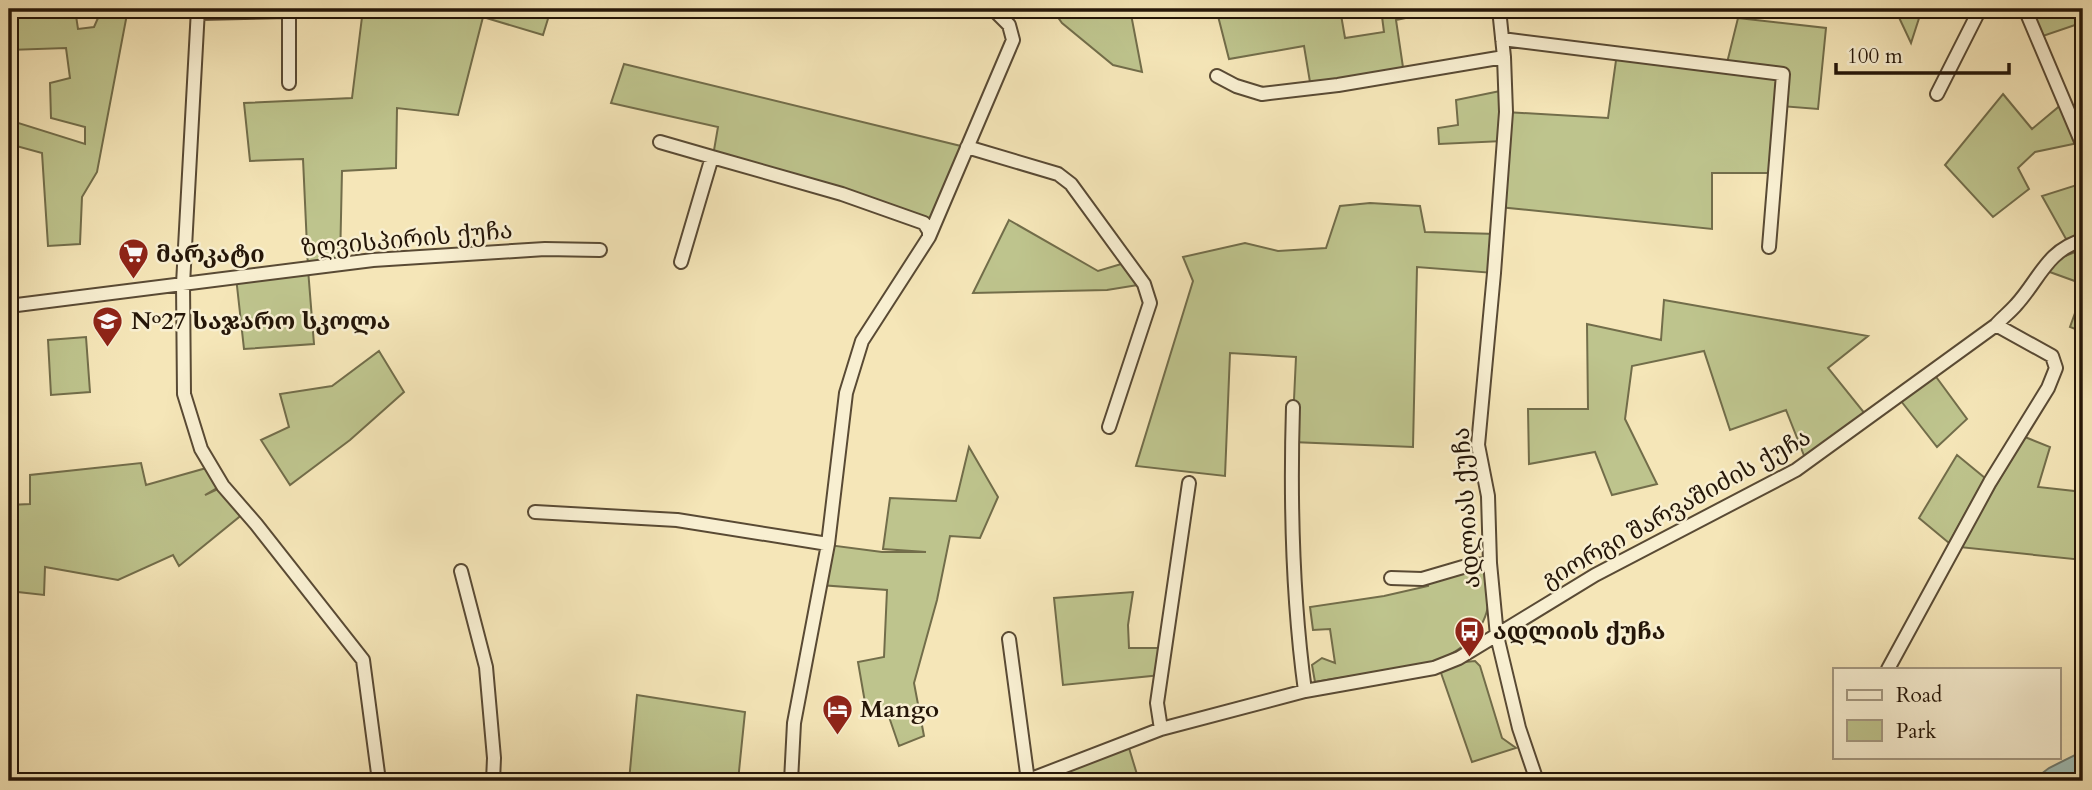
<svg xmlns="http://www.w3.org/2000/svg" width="2092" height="790" viewBox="0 0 2092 790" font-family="Cardo,'Noto Serif Georgian',serif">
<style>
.green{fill:#bec48d;stroke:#726d4a;stroke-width:2}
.water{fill:#9fbeb7;stroke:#6e7b71;stroke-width:2}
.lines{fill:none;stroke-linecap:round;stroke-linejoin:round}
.street-casing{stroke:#594a34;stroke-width:16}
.street{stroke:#f8efd1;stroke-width:12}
.labels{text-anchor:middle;stroke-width:5;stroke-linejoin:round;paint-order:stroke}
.street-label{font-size:24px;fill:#251608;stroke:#f8efd1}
.poi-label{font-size:24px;font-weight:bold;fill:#251608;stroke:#f8efd1;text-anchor:start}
</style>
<rect width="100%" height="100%" fill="#f5e6b8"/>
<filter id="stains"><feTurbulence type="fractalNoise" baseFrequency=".00286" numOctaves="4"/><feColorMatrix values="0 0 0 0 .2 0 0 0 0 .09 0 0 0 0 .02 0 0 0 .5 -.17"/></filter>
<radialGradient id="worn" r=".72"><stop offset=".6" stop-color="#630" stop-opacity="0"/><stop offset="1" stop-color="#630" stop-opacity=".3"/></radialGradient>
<!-- green -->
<path class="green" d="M9,9H75L78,29L94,27L102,9H198V13L127,14L97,172L82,197L80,244L48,246L42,153L9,144V120L85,144V127L51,118L50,83L70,78L66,48L9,50Z
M363,9H551L543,35L483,17L458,115L397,108L396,168L342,171L340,263L308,268L303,159L250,161L244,103L352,98Z
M1052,9H1130L1142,72L1113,65L1062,23Z
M1251,9H1340L1345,38L1384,32L1381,9H1405L1406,18L1396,20L1404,74L1311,88L1304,46L1229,59L1218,16Z
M1895,9H1922L1911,43Z
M2033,9H2083V42L2075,25L2040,37Z
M1738,18L1826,28L1818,109L1781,106L1775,173H1712V229L1499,207L1503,141L1439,144L1438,128L1458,125L1456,100L1505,90L1506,112L1608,118L1617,53L1726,67Z
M624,64L965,147L927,237L922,222L713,156L718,127L611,103Z
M2003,94L2032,129L2062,104L2078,143L2035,152L2018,168L2029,189L1993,217L1945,165Z
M2083,183V236L2066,239L2042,196Z
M1370,203L1420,206L1425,232L1497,234L1494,273L1417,267L1413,447L1292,442L1296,357L1230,353L1225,476L1136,466L1193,281L1183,257L1245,243L1278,251L1326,248L1340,206Z
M1009,220L1098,271L1128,262L1144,284L1107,290L973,293Z
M2083,249V284L2047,271L2060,258Z
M308,269L314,344L244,349L236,277Z
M2083,291V332L2070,327Z
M1664,300L1868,336L1828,368L1866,415L1805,458L1786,410L1730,430L1704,351L1632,366L1625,419L1657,484L1612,495L1595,452L1529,464L1528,409H1588L1587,324L1661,340Z
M86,337L90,392L51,395L48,340Z
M379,351L404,392L350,440L290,485L261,440L289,427L280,394L332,386Z
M1934,374L1967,419L1937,447L1901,401Z
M2025,437L2050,447L2038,487L2083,492V560L1959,547Z
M969,447L998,497L980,538L950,536L937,600L914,683L924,736L899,746L887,711L867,714L858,662L884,657L887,590L820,585L829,545L882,552H926L883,549L890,498L956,501Z
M1957,455L1985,478L1949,543L1919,518Z
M141,463L146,485L210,467L222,485L205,495L222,487L244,513L179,566L173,555L118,580L45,567L44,595L9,591V505L30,504V475Z
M1484,569C1503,625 1462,657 1412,669C1400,672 1387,671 1374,673C1355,675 1335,679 1315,682L1312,665L1322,658L1335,663L1330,629L1313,630L1310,607L1384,596L1428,586V580Z
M1133,592L1128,625L1129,648H1164L1161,675L1063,685L1054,598Z
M1475,661L1480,666L1502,738L1516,748L1472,762L1440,670L1454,663Z
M637,695L745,712L738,781H629Z
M1129,748L1139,781H1028Z"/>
<!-- water -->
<path class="water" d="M2083,751V781H2032L2049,768Z"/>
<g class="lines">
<defs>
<path id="street" d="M198,9L183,284L184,394L201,449L223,486L256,524L363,660L379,781
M1499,9L1504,57L1506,112L1494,273L1478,445L1488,496L1490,563L1497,636L1519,728L1537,781
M2025,9L2083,146
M198,13L288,11
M1502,39L1783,74L1769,247
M1217,76L1236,86L1262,94L1338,85L1504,57
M289,83V9
M1937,94L1980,9
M660,142L712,157
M967,147L1058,174L1071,184L1144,284L1150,303L1109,427
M929,237L1013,40L1009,25L993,9
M681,262L712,157L842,194L924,223L929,231V237L862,341L846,393L828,544L794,723L791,781
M9,306L373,260L545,249L600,250
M1293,407C1290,504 1292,595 1305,691
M535,512L677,520L828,544
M461,571L486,667L494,758L493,781
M1391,578L1422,579L1463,567L1490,563
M1009,639L1028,781
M1888,669L1990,482L2048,388L2056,368L2052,356L1996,325
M1161,729L1157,703L1189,483
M1026,781L1161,729L1305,691L1434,668L1459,658L1595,575L1796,470L1996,325C2002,318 2010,312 2016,305C2039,280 2047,250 2083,240"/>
</defs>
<!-- street casing -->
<use href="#street" class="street-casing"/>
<!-- street -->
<use href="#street" class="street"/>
</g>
<!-- icons -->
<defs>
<symbol id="supermarket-pin" viewBox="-11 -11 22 30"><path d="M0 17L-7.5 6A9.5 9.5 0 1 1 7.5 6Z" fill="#8f2418" stroke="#f8efd1"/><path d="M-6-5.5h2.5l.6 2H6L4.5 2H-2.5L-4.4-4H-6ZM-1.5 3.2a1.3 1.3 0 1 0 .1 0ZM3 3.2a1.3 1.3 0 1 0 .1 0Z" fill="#fff"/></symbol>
<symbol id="school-pin" viewBox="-11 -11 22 30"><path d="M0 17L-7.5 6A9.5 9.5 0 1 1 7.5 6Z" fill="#8f2418" stroke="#f8efd1"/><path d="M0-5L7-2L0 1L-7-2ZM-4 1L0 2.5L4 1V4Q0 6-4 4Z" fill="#fff"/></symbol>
<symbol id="bus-pin" viewBox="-11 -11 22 30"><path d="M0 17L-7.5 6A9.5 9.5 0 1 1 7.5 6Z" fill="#8f2418" stroke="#f8efd1"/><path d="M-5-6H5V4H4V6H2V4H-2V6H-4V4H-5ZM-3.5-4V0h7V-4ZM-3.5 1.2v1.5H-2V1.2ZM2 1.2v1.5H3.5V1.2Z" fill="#fff"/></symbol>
<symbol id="hotel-pin" viewBox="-11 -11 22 30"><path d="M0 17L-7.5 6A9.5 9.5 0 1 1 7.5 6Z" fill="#8f2418" stroke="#f8efd1"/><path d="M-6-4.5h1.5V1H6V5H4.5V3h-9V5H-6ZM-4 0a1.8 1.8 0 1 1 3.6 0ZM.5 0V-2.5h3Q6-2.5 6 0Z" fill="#fff"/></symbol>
</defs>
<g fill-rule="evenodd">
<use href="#supermarket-pin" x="116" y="236" width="35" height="47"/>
<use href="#school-pin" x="90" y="304" width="35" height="47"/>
<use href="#bus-pin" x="1452" y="614" width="35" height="47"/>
<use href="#hotel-pin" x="820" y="692" width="35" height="47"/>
</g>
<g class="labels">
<!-- street labels -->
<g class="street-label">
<text transform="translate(407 239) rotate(-5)" y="8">ზღვისპირის ქუჩა</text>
<text transform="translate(1466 508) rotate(-94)" y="8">ადლიას ქუჩა</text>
<text transform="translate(1676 508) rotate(-29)" y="8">გიორგი შარვაშიძის ქუჩა</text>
</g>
<!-- poi labels -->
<g class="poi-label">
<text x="156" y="262">მარკატი</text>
<text x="131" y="329">№27 საჯარო სკოლა</text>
<text x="1493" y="639">ადლიის ქუჩა</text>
<text x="860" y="717">Mango</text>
</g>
</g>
<!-- margin -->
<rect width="2092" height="790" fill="none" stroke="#f5e6b8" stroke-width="35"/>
<rect x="10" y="10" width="2071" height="769" fill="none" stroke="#251608" stroke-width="3.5"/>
<rect x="18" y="18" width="2057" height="755" fill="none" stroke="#251608" stroke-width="2"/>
<!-- legend -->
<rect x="1833" y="668" width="228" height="91" fill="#f8efd1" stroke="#a49881" stroke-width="2"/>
<rect x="1847" y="690" width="35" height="10" fill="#f8efd1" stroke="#a49881" stroke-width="2"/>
<text x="1896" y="702" font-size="21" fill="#251608">Road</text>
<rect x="1847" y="720" width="35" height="21" fill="#bec48d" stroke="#a49881" stroke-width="2"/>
<text x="1896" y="738" font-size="21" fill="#251608">Park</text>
<!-- scale -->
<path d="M1836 63v10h173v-10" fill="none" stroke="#251608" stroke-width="3.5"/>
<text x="1847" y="63" font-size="21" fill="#251608" stroke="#f8efd1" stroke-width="5" paint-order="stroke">100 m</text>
<rect width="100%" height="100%" filter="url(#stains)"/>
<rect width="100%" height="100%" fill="url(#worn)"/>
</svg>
